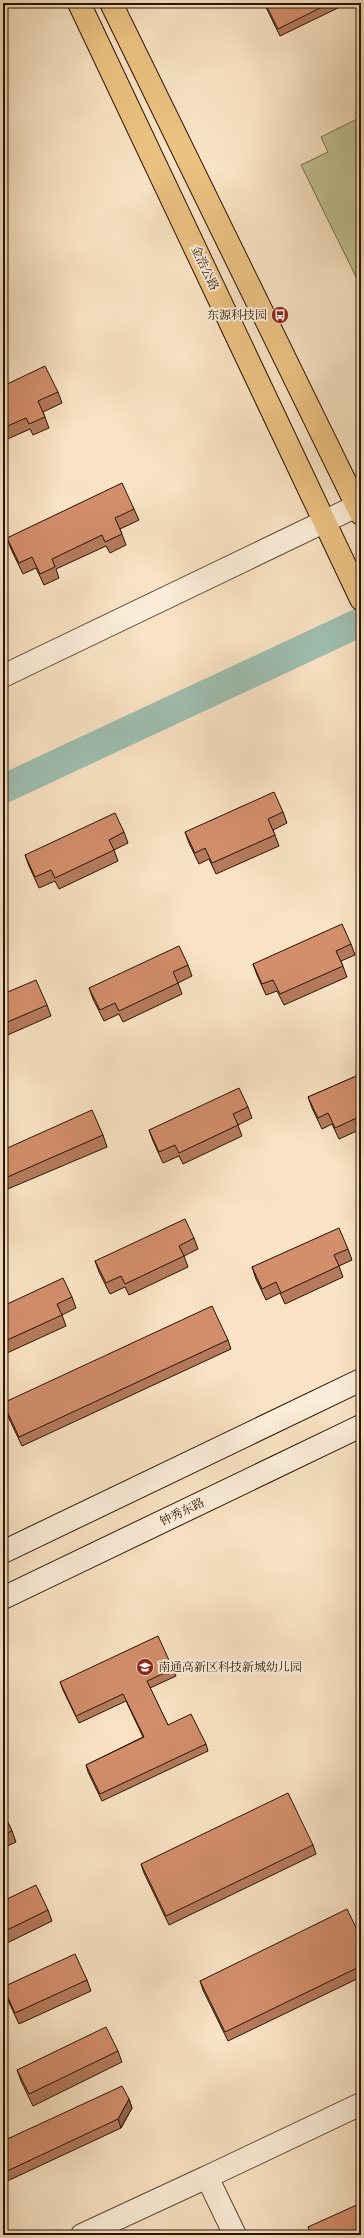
<svg xmlns="http://www.w3.org/2000/svg" width="364" height="2238" viewBox="0 0 364 2238" font-family="'Old Standard TT','Noto Serif SC',serif">
<style>
.green{fill:#c1c392;stroke:#746b4a}
.lines{fill:none;stroke-linecap:round;stroke-linejoin:round}
.river{stroke:#9ebeb0;stroke-width:29}
.tertiary-casing{stroke:#5c4732;stroke-width:24}
.secondary-casing{stroke:#281302;stroke-width:24}
.primary-casing{stroke:#281302;stroke-width:24}
.tertiary{stroke:#fbedd9;stroke-width:22}
.secondary{stroke:#fbedd9;stroke-width:22}
.primary{stroke:#ecc282;stroke-width:22}
.wall{fill:#b57a5d;stroke:#281302}
.shaded-wall{fill:#94634c;stroke:#281302}
.building{fill:#d38e6c;stroke:#281302}
.labels{text-anchor:middle;stroke-width:4;stroke-linejoin:round;paint-order:stroke}
.street-label{font-size:12px;fill:#281302;stroke:#fbedd9}
.poi-label{font-size:12px;fill:#281302;stroke:#fbedd9;text-anchor:end}
</style>
<rect width="100%" height="100%" fill="#f9e3c4"/>
<filter id="stains"><feTurbulence type="fractalNoise" baseFrequency=".005" numOctaves="4"/><feColorMatrix values="0 0 0 0 .2 0 0 0 0 .09 0 0 0 0 .02 0 0 0 .5 -.17"/></filter>
<radialGradient id="worn" r=".72"><stop offset=".6" stop-color="#630" stop-opacity="0"/><stop offset="1" stop-color="#630" stop-opacity=".3"/></radialGradient>
<!-- green -->
<path class="green" d="M361,117V287L301,165L328,152L321,137Z"/>
<g class="lines">
<!-- river -->
<path class="river" d="M3,789L361,622"/>
<defs>
<path id="tertiary" d="M3,676L361,504
M82,2235L207,2177
M235,2235L207,2177L361,2104"/>
<path id="secondary" d="M3,1552L361,1380
M3,1598L361,1426"/>
<path id="primary" d="M79,3L361,599
M111,3L361,514"/>
</defs>
<!-- tertiary casing -->
<use href="#tertiary" class="tertiary-casing"/>
<!-- secondary casing -->
<use href="#secondary" class="secondary-casing"/>
<!-- primary casing -->
<use href="#primary" class="primary-casing"/>
<!-- tertiary -->
<use href="#tertiary" class="tertiary"/>
<!-- secondary -->
<use href="#secondary" class="secondary"/>
<!-- primary -->
<use href="#primary" class="primary"/>
</g>
<!-- wall -->
<path class="wall" d="M264,3H348L280,36Z
M3,232L7,242L3,244Z
M3,386L58,392L62,403L43,412L49,428L33,435L30,429L3,441Z
M134,509L139,520L120,529L126,545L110,553L106,546L56,569L59,578L44,585L36,568L23,574L11,549L7,538Z
M283,812L287,823L273,830L279,846L216,874L209,859L199,864L189,843L185,832Z
M124,832L128,843L114,850L118,861L59,889L55,881L39,888L29,866L25,855Z
M351,944L355,955L341,961L347,977L284,1005L277,991L266,995L257,975L253,964Z
M188,965L192,976L178,983L182,994L123,1022L119,1014L104,1021L93,999L89,988Z
M3,994L47,1005L51,1016L3,1037Z
M361,1074V1129L339,1139L332,1124L322,1129L312,1108L308,1097Z
M248,1107L252,1118L238,1125L242,1136L183,1164L179,1156L163,1163L153,1141L149,1130Z
M103,1135L107,1147L3,1191V1150Z
M194,1238L198,1249L184,1256L188,1267L129,1295L125,1287L110,1294L99,1272L95,1261Z
M348,1249L352,1260L339,1266L343,1277L285,1304L280,1293L266,1300L256,1279L252,1267Z
M72,1297L76,1308L62,1315L66,1326L7,1353L3,1346V1306Z
M228,1340L231,1349L22,1446L6,1412L3,1403Z
M173,1669L176,1676L150,1688L168,1725L206,1744L208,1751L102,1801L88,1772L86,1765L143,1737L126,1701L79,1723L63,1690L60,1682Z
M3,1812L12,1831L16,1842L3,1848Z
M313,1845L316,1854L169,1925L144,1873L141,1864Z
M3,1901L48,1910L52,1921L3,1945Z
M361,1938V1977L228,2041L203,1990L200,1981Z
M87,1980L91,1991L19,2024L7,1998L3,1987Z
M118,2051L122,2062L33,2106L21,2081L17,2070Z
M129,2099L132,2108L121,2128L3,2183V2141Z"/>
<!-- shaded-wall -->
<path class="shaded-wall" d="M129,2099L132,2108L121,2128L118,2119Z"/>
<!-- building -->
<path class="building" d="M265,3H330L278,29Z
M45,366L58,392L38,401L45,417L29,424L26,418L3,428V386Z
M122,483L134,509L115,518L122,534L105,542L102,535L52,559L55,567L40,574L32,557L19,563L7,538Z
M274,792L283,812L268,819L275,835L212,863L205,848L195,853L185,832Z
M115,813L124,832L109,840L114,850L55,878L51,870L35,877L25,855Z
M342,924L351,944L336,951L343,966L280,994L273,980L262,984L253,964Z
M179,946L188,965L173,972L178,983L119,1011L115,1003L100,1010L89,988Z
M36,980L47,1005L3,1024V994Z
M361,1074V1116L335,1128L328,1113L318,1118L308,1097Z
M239,1088L248,1107L233,1114L238,1125L179,1153L175,1145L159,1152L149,1130Z
M92,1110L103,1135L3,1179V1150Z
M185,1219L194,1238L179,1246L184,1256L125,1284L121,1276L106,1283L95,1261Z
M339,1228L348,1249L334,1255L339,1266L281,1293L276,1282L262,1289L252,1267Z
M63,1278L72,1297L57,1304L62,1315L3,1342V1306Z
M212,1306L228,1340L19,1437L3,1403Z
M158,1636L173,1669L147,1681L168,1725L191,1714L206,1744L100,1794L86,1765L144,1737L123,1694L76,1716L60,1682Z
M288,1793L313,1845L166,1916L141,1864Z
M3,1812L12,1831L3,1835Z
M36,1885L48,1910L3,1932V1901Z
M347,1909L361,1938V1966L225,2032L200,1981Z
M75,1954L87,1980L15,2013L3,1987Z
M106,2027L118,2051L29,2094L17,2070Z
M122,2086L129,2099L118,2119L3,2173V2141Z
M361,2203V2235H311L308,2227Z"/>
<!-- icons -->
<defs>
<symbol id="bus-disc" viewBox="-11 -11 22 22"><circle r="9.5" fill="#8f2418" stroke="#fbedd9"/><path d="M-5-6H5V4H4V6H2V4H-2V6H-4V4H-5ZM-3.5-4V0h7V-4ZM-3.5 1.2v1.5H-2V1.2ZM2 1.2v1.5H3.5V1.2Z" fill="#fff"/></symbol>
<symbol id="school-disc" viewBox="-11 -11 22 22"><circle r="9.5" fill="#8f2418" stroke="#fbedd9"/><path d="M0-5L7-2L0 1L-7-2ZM-4 1L0 2.5L4 1V4Q0 6-4 4Z" fill="#fff"/></symbol>
</defs>
<g fill-rule="evenodd">
<use href="#bus-disc" x="270" y="305" width="20" height="20"/>
<use href="#school-disc" x="135" y="1657" width="20" height="20"/>
</g>
<g class="labels">
<!-- street labels -->
<g class="street-label">
<text transform="translate(205 268) rotate(65)" y="4">金浩公路</text>
<text transform="translate(182 1512) rotate(-26)" y="4">钟秀东路</text>
</g>
<!-- poi labels -->
<g class="poi-label">
<text x="267" y="319">东源科技园</text>
<text x="158" y="1671" text-anchor="start">南通高新区科技新城幼儿园</text>
</g>
</g>
<!-- margin -->
<rect width="364" height="2238" fill="none" stroke="#f9e3c4" stroke-width="16"/>
<rect x="4" y="4" width="356" height="2230" fill="none" stroke="#281302" stroke-width="2"/>
<rect x="8" y="8" width="348" height="2222" fill="none" stroke="#281302"/>
<rect width="100%" height="100%" filter="url(#stains)"/>
<rect width="100%" height="100%" fill="url(#worn)"/>
</svg>
